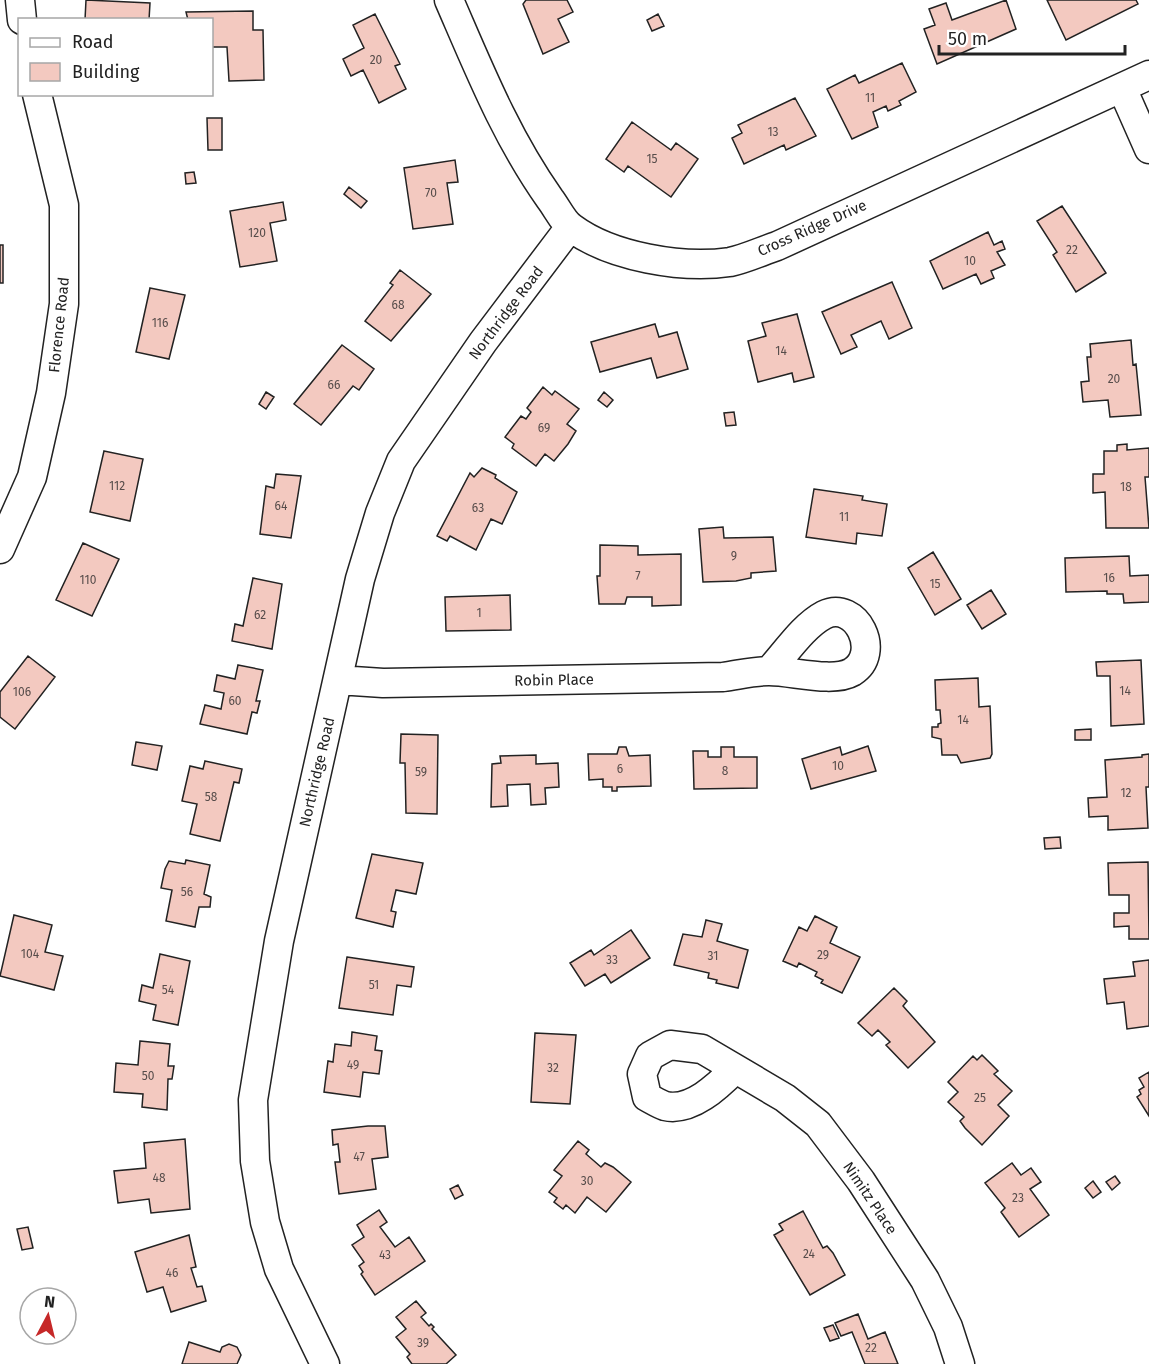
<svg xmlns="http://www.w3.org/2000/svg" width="1149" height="1364" viewBox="0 0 1149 1364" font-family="'Fira Sans',sans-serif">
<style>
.building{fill:#f3c9c0;stroke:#222;stroke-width:1.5}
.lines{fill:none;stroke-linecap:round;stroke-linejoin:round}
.minor-casing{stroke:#222;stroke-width:31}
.minor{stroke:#fff;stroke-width:28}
.labels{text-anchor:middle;stroke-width:4.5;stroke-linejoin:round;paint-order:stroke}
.number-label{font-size:12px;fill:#564c4a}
.street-label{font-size:15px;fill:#222;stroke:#fff}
</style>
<rect width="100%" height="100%" fill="#fff"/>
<!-- building -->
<path class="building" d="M86,0L150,3L149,20H85Z
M526,0H567L573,12L558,19L569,42L543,54L523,4Z
M1006,0L1016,29L937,64L924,29L935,25L929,9L946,3L952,20Z
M1047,0H1136L1138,4L1066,40Z
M253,11V30H263L264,80L229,81L227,47H212V20H188L186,12Z
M375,14L400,64L395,66L406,89L379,103L363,70L351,76L343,59L364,48L353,25Z
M658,14L664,26L652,31L647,20Z
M902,63L916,92L899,101L901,105L888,111L886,106L873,112L878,127L852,139L827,89L855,75L859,83Z
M795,98L816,136L786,150L784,145L744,164L732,138L742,133L738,125Z
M207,118H222V150H208Z
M632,122L671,150L676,143L698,159L671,197L628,166L624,172L606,159Z
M455,160L458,182L447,183L453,224L413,229L404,168Z
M194,172L196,183L186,184L185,173Z
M349,187L367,201L361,208L344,194Z
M283,202L286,220L270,223L277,261L240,267L230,211Z
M1062,206L1106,273L1076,292L1053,255L1057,252L1037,221Z
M988,232L994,245L1002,241L1005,249L997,252L1005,265L991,271L994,278L981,284L976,274L943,289L930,261Z
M0,245H3V283H0Z
M400,270L431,294L391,341L365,321L393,285L390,283Z
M892,282L912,328L889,339L881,321L851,335L857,347L841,354L822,312Z
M150,288L185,295L169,359L136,352Z
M797,314L814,377L794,382L792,373L758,382L748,341L766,336L762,323Z
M655,324L659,337L677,332L688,369L657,378L651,358L600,372L591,342Z
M1131,340L1133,365L1136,364L1141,415L1110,417L1108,400L1083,402L1081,382L1089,381L1087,357H1091L1090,344Z
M342,345L374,369L359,390L353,386L321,425L294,404Z
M543,387L552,395L555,391L579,409L567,424L576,431L568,444L554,461L545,454L536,466L512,448L514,444L505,437L521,416L526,419L531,412L527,408Z
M266,392L274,397L266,409L259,404Z
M604,392L613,400L607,407L598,400Z
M734,412L736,425L726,426L724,413Z
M1127,444V450L1149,448V477H1145L1149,528H1106L1105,492L1093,493V474H1104V451H1117V445Z
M104,451L143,459L130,521L90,512Z
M482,468L496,475L495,478L517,492L502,524L491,519L476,550L450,536L447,541L437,536L470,473L474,477Z
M276,474L301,476L291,538L260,534L266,486L274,488Z
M814,489L863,496L862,500L887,504L882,536L857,533L856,544L806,537Z
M723,527L724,538L773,537L776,571L751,573V578L736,581L703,582L699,529Z
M83,543L119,559L92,616L56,600Z
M600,545L638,546V555L681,554V605L652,606V597H627L625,604H599L597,576H600Z
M933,552L961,599L935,615L908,568Z
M1129,556L1130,576L1149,575V602L1124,603L1123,594H1107V591L1066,592L1065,558Z
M253,578L282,584L272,649L232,641L235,624L243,626Z
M991,590L1006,614L982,629L967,605Z
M510,595L511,630L446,631L445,597Z
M28,656L55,677L15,729L0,717V692Z
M1141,660L1144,724L1111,726L1110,676H1097L1096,662Z
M238,665L263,670L256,701H260L257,713L252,712L247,734L200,724L205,705L221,709L224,693L214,691L217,675L235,679Z
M978,678L979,707L990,706L992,754L990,758L961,763L957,755H942L941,739L932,737V727H938V724L941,723L940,710H936L935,680Z
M1091,729V740H1075V730Z
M401,734L438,735L437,814L406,813L405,763H400Z
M136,742L162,746L157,770L132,765Z
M868,746L876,771L811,789L802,759L840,747L842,755Z
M619,747H626L629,756L650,755L651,786L617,787V791H612V787H603V779L589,780L588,754H617Z
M721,747H734V757H757V788L694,789L693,751H708V757H721Z
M1149,754V787H1146L1148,828L1108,830V816L1089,817L1088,798L1107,797L1105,760L1142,757V755Z
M536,755V764L558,763L559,787L545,788L546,804L531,805L530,784L507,785L508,806L491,807L492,764L501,763L500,756Z
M205,761L242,769L239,783L234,782L220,841L190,834L197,804L182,801L190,766L203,769Z
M1060,837L1061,848L1045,849L1044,838Z
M372,854L423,863L416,894L396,890L391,911L396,912L393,927L356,918Z
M186,860L210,865L204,894L211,897L210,907H199L195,927L166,921L172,890L161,888L165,869L169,861L185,864Z
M1148,862L1149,939H1129V926L1114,927V913H1129V895H1109L1108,863Z
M14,915L52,925L45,952L63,956L54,990L0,976Z
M815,916L837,927L830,943L860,957L842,993L821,983L823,980L815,976L817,972L799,963L797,967L783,961L799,927L807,931Z
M706,920L722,924L717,941L748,950L738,988L716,983L717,980L708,978L709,973L674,965L683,934L702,937Z
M631,930L650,958L611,983L605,974L585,986L570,963L591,950L594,955Z
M160,954L190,961L178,1025L153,1020L156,1005L139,1001L142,985L153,988Z
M347,957L414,967L411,987L397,985L393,1015L339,1008Z
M1149,960V1026L1127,1029L1124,1002L1107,1004L1104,979L1135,976L1133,962Z
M894,988L907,1001L903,1006L935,1042L908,1068L886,1045L890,1042L878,1030L872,1036L858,1023Z
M352,1032L377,1036L375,1050L382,1051L379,1074L363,1072L360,1097L324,1092L328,1061L333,1062L335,1044L351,1046Z
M535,1033L576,1035L570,1104L531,1102Z
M140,1041L170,1044L168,1066H174L172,1079H168L167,1110L142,1107L143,1094L114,1092L116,1063L138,1065Z
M982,1055L998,1071L994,1074L1012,1091L998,1105L1009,1116L982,1145L965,1128L960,1121L964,1117L948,1102L958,1092L948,1082L973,1056L977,1060Z
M1149,1072V1116L1137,1097L1141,1094L1139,1090L1144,1087L1139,1078Z
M368,1126H385L388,1157L372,1159L376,1189L339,1194L335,1162H340L338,1144L333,1145L332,1130Z
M185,1139L190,1209L151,1213L149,1199L118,1203L114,1171L146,1168L144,1143Z
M578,1141L589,1150L586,1154L601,1167L605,1163L613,1167L631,1182L606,1212L587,1197L575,1213L566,1205L563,1209L554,1202L557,1198L549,1192L562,1176L554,1170Z
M1012,1163L1021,1175L1031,1168L1041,1182L1030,1189L1049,1215L1019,1237L1001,1212L1005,1208L985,1183Z
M1115,1176L1120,1183L1112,1190L1106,1182Z
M1093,1181L1101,1192L1093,1198L1085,1188Z
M458,1185L463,1195L455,1199L450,1189Z
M379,1210L387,1222L380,1227L395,1247L409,1237L425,1261L375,1295L361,1274L363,1272L359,1266L364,1262L352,1245L364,1237L357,1225Z
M803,1211L823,1248L827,1246L833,1253L845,1275L810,1295L774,1235L783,1230L779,1224Z
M28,1227L33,1248L22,1250L17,1229Z
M189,1235L196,1267L191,1268L197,1287L202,1286L206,1301L171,1312L163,1287L147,1292L135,1252Z
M416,1301L426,1313L421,1317L429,1326L431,1324L434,1327L432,1329L456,1355L446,1364H412L407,1357L410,1354L396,1337L406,1329L396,1317Z
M858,1314L868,1339L885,1332L898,1364H865L852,1332L841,1336L835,1323Z
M833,1325L839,1338L830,1341L824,1328Z
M189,1342L220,1352L222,1347L229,1344L237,1347L241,1355L237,1364H182Z"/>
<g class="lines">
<defs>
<path id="minor" d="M20,0L22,20
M449,0C479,69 506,137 550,199C557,208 563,222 572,228C611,257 682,269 730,262C745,259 762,251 777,246L1149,75
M1122,88L1149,149
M0,549L32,477L51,393L64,304V205L37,94
M338,680L383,683L723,677C738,675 754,671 769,671C792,671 833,683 852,672C883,653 856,599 824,615C803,626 785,654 769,671
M735,1069C718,1086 691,1112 665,1106C659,1104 653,1100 647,1097L642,1074L650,1056L670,1045L702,1049L785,1098L818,1124L861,1181L925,1280L948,1327L960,1364
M325,1364L279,1269L265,1222L255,1161L253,1100L279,941L360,579L380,513L401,461L483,342L570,227"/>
</defs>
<!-- minor casing -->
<use href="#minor" class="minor-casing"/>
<!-- minor -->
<use href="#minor" class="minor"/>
</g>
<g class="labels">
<!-- number labels -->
<g class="number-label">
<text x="376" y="64">20</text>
<text x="870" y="102">11</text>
<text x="773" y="136">13</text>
<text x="652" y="163">15</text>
<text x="431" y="197">70</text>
<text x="257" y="237">120</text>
<text x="1072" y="254">22</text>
<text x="970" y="265">10</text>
<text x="398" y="309">68</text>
<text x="160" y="327">116</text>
<text x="781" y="355">14</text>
<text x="1114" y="383">20</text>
<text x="334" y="389">66</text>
<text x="544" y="432">69</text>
<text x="117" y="490">112</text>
<text x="1126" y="491">18</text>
<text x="281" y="510">64</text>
<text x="478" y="512">63</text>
<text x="844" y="521">11</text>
<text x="734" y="560">9</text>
<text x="638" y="580">7</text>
<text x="1109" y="582">16</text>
<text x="88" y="584">110</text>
<text x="935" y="588">15</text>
<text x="479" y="617">1</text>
<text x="260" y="619">62</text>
<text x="1125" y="695">14</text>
<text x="22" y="696">106</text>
<text x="235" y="705">60</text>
<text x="963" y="724">14</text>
<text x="838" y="770">10</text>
<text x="620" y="773">6</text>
<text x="725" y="775">8</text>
<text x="421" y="776">59</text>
<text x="1126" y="797">12</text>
<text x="211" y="801">58</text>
<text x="187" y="896">56</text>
<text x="30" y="958">104</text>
<text x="823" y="959">29</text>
<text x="713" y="960">31</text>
<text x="612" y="964">33</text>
<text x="374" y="989">51</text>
<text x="168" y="994">54</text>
<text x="353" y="1069">49</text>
<text x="553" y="1072">32</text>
<text x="148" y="1080">50</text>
<text x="980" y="1102">25</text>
<text x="359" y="1161">47</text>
<text x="159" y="1182">48</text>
<text x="587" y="1185">30</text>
<text x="1018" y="1202">23</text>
<text x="809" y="1258">24</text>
<text x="385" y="1259">43</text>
<text x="172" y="1277">46</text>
<text x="423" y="1347">39</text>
<text x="871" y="1352">22</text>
</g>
<!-- street labels -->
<g class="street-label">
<text transform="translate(812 228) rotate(-24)" y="5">Cross Ridge Drive</text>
<text transform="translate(506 313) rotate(-53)" y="5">Northridge Road</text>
<text transform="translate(59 325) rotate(-84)" y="5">Florence Road</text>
<text transform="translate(554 680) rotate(-1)" y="5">Robin Place</text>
<text transform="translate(317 772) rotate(-77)" y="5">Northridge Road</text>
<text transform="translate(870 1198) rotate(56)" y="5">Nimitz Place</text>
</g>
</g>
<!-- legend -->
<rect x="18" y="18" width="195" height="78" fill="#ffffff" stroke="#a7a7a7" stroke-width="1.5"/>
<rect x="30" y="38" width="30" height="9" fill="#ffffff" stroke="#a7a7a7" stroke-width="1.5"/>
<text x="72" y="48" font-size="18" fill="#222222">Road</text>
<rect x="30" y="63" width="30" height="18" fill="#f3c9c0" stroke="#a7a7a7" stroke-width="1.5"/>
<text x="72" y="78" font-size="18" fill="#222222">Building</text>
<!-- north arrow -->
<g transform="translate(48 1316) rotate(7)"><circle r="28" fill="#ffffff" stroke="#a7a7a7" stroke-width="1.5"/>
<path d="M0-4.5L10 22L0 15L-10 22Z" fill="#c62828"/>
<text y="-9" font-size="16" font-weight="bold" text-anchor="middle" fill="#222222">N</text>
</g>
<!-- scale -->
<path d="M939 45v9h186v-9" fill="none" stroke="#222222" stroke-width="3"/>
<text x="948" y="45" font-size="18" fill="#222222" stroke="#ffffff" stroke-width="4.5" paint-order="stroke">50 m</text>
</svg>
